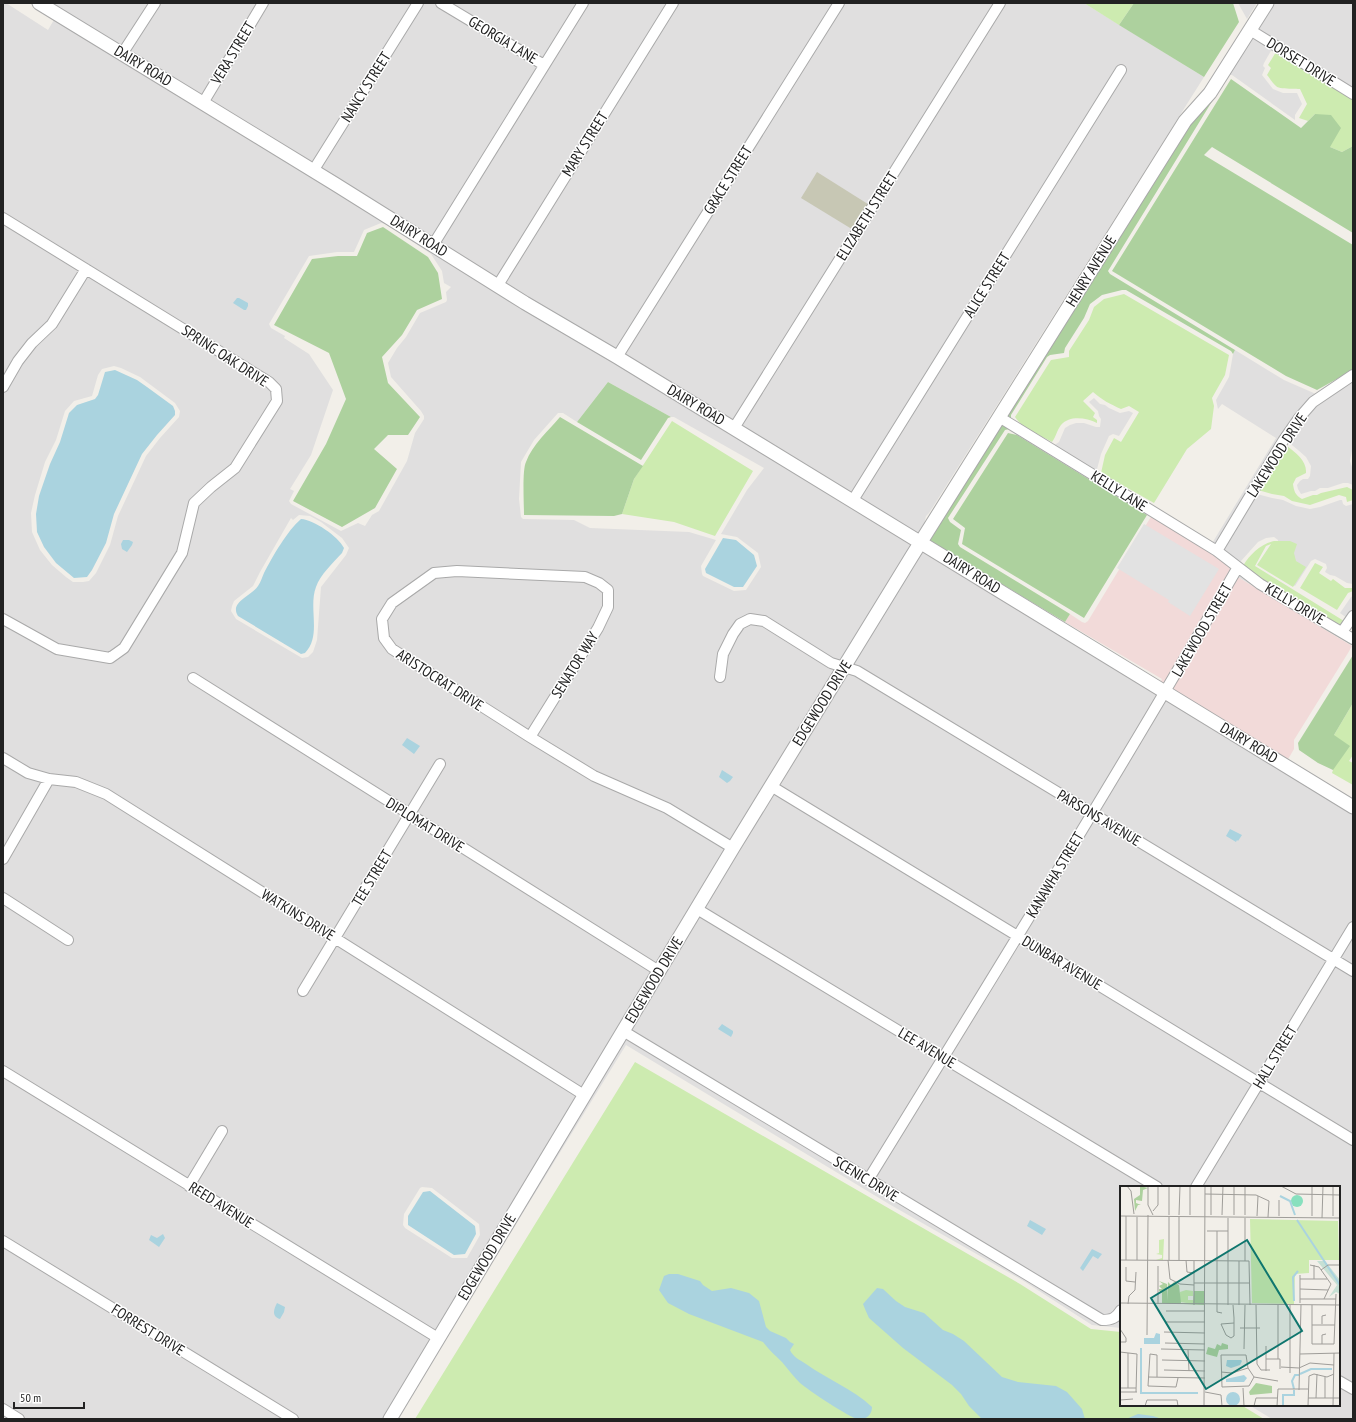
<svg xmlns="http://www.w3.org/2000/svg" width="1356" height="1422" viewBox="0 0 1356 1422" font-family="'PT Sans Narrow',sans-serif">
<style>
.residential{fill:#e0dfdf;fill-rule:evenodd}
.commercial{fill:#f2dad9}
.construction{fill:#c7c7b4}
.grass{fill:#cdebb0}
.forest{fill:#add19e}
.parking{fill:#e2e2e2}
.water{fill:#aad3df}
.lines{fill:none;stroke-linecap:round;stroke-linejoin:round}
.minor-casing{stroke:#a9a9a9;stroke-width:12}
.tertiary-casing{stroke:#a9a9a9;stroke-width:15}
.minor{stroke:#fff;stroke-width:10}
.tertiary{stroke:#fff;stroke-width:13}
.labels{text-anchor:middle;stroke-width:3;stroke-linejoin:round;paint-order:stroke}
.street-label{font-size:15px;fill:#222;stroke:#fff}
.inset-river{fill:none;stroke:#aad3df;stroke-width:2}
.inset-road{fill:none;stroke:#9f9d99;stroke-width:1}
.view{fill:#0f766e;fill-opacity:0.15;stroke:#0f766e;stroke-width:2}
.inset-edge{fill:none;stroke:#222;stroke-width:2}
</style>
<rect width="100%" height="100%" fill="#f2efe9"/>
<!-- residential -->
<path class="residential" d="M3,3H6L48,30L55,18L913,543L383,1419H3ZM381,223L386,224L431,254L442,271L444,283L451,287L446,292L447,300L446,302L420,313L406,337L397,348L388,363L391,377L421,411L424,416V419L415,433L407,461L379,511L372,515L365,526L358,523L341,531L291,504L289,501L294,491L290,489L311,455L333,390L309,354L284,338L285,336L271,328L269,324L309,256L337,252H354L364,230ZM114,366L121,368L140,377L175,403L180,411L179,417L160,438L146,456L118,516L110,545L96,573L89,581L83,582H73L66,577L52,565L40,550L32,532L31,513L35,495L45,462L56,440L65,411L74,401L92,396L98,375L102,369ZM608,382L671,417H674L764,468L747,490L721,534L737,537L758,553L761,567L746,590L734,591L703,576L702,574L701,566L716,540L689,532L590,528L574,520L523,519L521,517L519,499L521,462L534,440L558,413H563L577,422ZM299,515L310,516L321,522L342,538L349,548L346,555L321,587L317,640L313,652L308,657L302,658L236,619L231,611L232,606L234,601L253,586L260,572L291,518L293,520ZM422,1187L432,1188L479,1224L480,1235L467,1258H452L405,1228L403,1225L404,1214L420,1188Z
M39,3H1084L1204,77L929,513L926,516L920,542Z
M1238,3H1257L1247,19Z
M1273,3H1353V93L1272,49L1264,63L1263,66L1265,68L1262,75L1273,89L1283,93H1297L1302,104L1295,115V120L1232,75H1229Z
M1235,350L1284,380L1316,394L1353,375V445L1350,461L1353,470V485L1348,483H1343L1328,488H1320L1315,491H1311L1301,494L1298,489L1297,485L1300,481L1303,479H1308L1310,476L1311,466L1306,457L1298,450L1287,441L1257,494L1272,498L1283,500L1296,506L1310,509L1320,507L1340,500H1342L1343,504L1346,506L1353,504V584L1347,583L1335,576L1330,575L1325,572L1327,568L1326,564L1315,559L1311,561L1295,586L1261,565L1278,544V540L1274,537L1266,538L1258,542L1241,561L1239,566L1336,630L1347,618L1340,613L1351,597L1353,596V616L1345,629L1353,639V646L1231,573L1211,545L1276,438L1222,404L1218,409L1216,400L1229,377L1233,354Z
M1094,398L1100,404L1105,405L1109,408L1120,413L1129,411L1133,413L1119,436L1113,434L1109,436L1101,454L1096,473L1053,446L1059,442L1065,428L1070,425L1076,423H1084L1096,427H1100L1101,419L1099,416L1098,411L1089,402Z
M923,549L1353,812V1419H1272L1249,1405H1339V1187H1121V1328L1092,1325L1022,1280L889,1204L626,1045L396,1419L664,973Z"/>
<!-- commercial -->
<path class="commercial" d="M1152,515L1227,559L1231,573L1352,646L1348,653L1294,740V749L1287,761L1161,681L1162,679L1065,622L1070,614L1082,622L1085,623L1088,621Z"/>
<!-- construction -->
<path class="construction" d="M817,172L871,206L855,231L801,198Z"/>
<!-- grass -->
<path class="grass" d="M1084,3H1134L1119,25Z
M1276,52L1353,98V146L1342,152L1330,147L1315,114L1308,121L1299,118L1307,104L1300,89C1293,88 1280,90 1276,86C1272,83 1270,78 1267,75L1271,68L1268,65Z
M1124,294L1229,355L1225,375L1212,398L1214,406L1211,429L1187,449L1154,503L1101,473L1105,455L1114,438L1121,442L1139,412L1129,406L1121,409C1110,404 1102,400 1093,392L1083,401L1095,413L1093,417L1097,420V423C1086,418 1070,415 1061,425C1057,430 1056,437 1052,442C1040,435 1023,429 1015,417L1051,360L1069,357V351L1089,320L1094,307L1104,299Z
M672,421L753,471L715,536L674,522L622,514L634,479Z
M1287,446C1296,453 1307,461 1306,473L1296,478L1293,484C1294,491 1295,495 1302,499L1313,495H1317L1321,493L1347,487L1353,490V500L1347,502L1346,497L1339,495L1310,505L1292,501L1284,496L1272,494L1258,490L1284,447Z
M1274,541H1290L1297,544L1294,553L1296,561L1306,567L1293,587L1257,565L1271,544L1266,546L1255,566L1344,621L1342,624L1337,626L1272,586L1243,566C1250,554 1261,544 1274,541Z
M1315,563L1323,567L1319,573L1331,581L1333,579L1345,588H1353V591L1348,593L1337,610L1300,588Z
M1353,703V755L1349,761L1353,763V785L1332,773L1333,770L1334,735Z
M635,1062L1020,1284L1091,1329L1121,1332V1405H1241L1264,1419H415Z"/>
<!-- forest -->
<path class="forest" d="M1134,3H1233L1239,22L1204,77L1119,25Z
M1231,79L1301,128L1315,114L1331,115L1341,128L1330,147L1342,152L1353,146V233L1212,147L1204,155L1353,245V370L1317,390L1286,376L1112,271Z
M1219,90L1108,271L1110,274L1235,350L1233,354L1231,351L1126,290H1122L1102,295L1090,304L1084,318L1065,348L1064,353L1050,355L1047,357L1011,415V418L1017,431L1009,429L1005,430L948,518L950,522L961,530L958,544L960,547L1070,614L1065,622L928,540L1190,124Z
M383,227L428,257L438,273L442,299L417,310L402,335L382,357L388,383L420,417L408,435H388L374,449L397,469L375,508L342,527L293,501L326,444L346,399L329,353L274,325L312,259L338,256H357L367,233Z
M608,382L671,417L668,418L641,460L577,422Z
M560,417L643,466L634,479L622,514L614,516L524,515C524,504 522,470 526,462C532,445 549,430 560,417Z
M1008,433L1017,435L1147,515L1084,618L962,544L965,528L953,519Z
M1353,655V703L1334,735L1350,746L1333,770L1318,763L1299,750L1298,743Z"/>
<!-- parking -->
<path class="parking" d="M1144,524L1219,569L1190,616L1168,602L1169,600L1117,568Z"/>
<!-- water -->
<path class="water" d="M237,298H239L248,303V306L246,310H244L233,303Z
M115,370L137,380L147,387L173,406L175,411V415L157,435L142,454L114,514L106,543L92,570L87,577L74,578L56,563L44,547L37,532L36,514L39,496L50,464L60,442L69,413L77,405L95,399L98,395L105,372Z
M301,519C314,520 338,536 344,548L342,553C333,563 320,575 316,587C308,608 322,636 305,653L301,654L238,616C229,602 252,596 258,586C261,582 262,577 264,573C273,556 287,531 301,519Z
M723,538L736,540L754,555L757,566L743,587H734L706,573L705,569Z
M123,540H129L133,542L132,545L127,552L122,549L121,544Z
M407,738L420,746L414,754L402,745Z
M722,770L733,777L730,781L727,783L719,777Z
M1230,829L1242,835L1238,841L1237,840L1236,842L1226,836Z
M722,1024L733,1031V1033L731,1037L718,1029Z
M430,1191L475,1226L476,1234L465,1254L454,1255L408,1225V1216L423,1192Z
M1030,1220L1046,1229L1042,1235L1027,1226Z
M163,1234L165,1238L159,1247L149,1240L151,1235L157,1238Z
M1092,1249L1102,1254L1098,1259L1093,1256L1083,1271L1080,1268Z
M669,1274H678L700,1281L703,1285L712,1291L731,1288L749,1293L759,1301L766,1327L770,1331L786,1338L790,1342L794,1344L790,1350C793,1357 800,1360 806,1364C827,1379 853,1389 872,1407C872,1414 867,1420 858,1419C850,1418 808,1390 800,1383C794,1377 788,1369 782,1362C775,1355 769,1350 763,1342L689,1314L668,1303L659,1290L664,1276Z
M877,1288L883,1289L896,1301L905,1307L924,1313L943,1330L953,1334L964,1341L1002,1377L1018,1382L1056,1386L1067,1392L1082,1409L1085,1419H982L969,1406L961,1394L952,1385L903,1348L869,1318L865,1309L863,1304Z
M277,1303L285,1307L284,1312L280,1319C271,1316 274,1309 277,1303Z
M1138,1414L1153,1416L1162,1419H1126Z"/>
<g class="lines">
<defs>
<path id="minor" d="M441,3L544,65
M1250,30L1353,94
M122,54L155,3
M203,103L263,3
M313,171L418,3
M3,218L269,382L276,389L277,401L235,468L211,487L194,503L182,553L124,648L110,658L57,649L3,619
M433,245L583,3
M498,285L673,3
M617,357L839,3
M3,387L18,361L32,343L52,324L86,269
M999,417L1217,551L1260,584L1353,639
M734,428L1000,3
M853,500L1121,70
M1217,551L1283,441L1299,418L1313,402L1353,375
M1342,632L1353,616
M720,677L723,654L733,634L740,624L750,619L764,621L831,663L857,671L1353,971
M193,678L659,971
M530,737L598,628L608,607V590L599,583L585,577L457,571L434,573L392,603L382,619L384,638L392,649L530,737L594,776L667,808L733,848
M3,758L28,773L49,779L76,782L106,794L584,1095
M771,786L1353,1140
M3,859L49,779
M3,898L68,940
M697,909L1157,1187
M303,991L440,764
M623,1031L1102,1320C1112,1320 1116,1318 1121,1310
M3,1071L438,1338
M868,1180C993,977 1118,774 1238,567
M189,1186L222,1131
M1196,1187L1353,927
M3,1241L293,1419
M1339,1381L1353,1389
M3,1409L19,1419"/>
<path id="tertiary" d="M39,3L335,184L525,303L617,357L1353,807
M390,1419L733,848L912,556L1185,121L1210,93L1267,3"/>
</defs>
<!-- minor casing -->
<use href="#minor" class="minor-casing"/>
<!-- tertiary casing -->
<use href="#tertiary" class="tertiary-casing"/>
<!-- minor -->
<use href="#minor" class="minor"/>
<!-- tertiary -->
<use href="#tertiary" class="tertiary"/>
</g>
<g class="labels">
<!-- street labels -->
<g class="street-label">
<text transform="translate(503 40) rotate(31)" y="5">GEORGIA LANE</text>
<text transform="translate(233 53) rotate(-59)" y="5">VERA STREET</text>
<text transform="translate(1301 62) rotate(32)" y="5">DORSET DRIVE</text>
<text transform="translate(143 66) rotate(31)" y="5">DAIRY ROAD</text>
<text transform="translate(366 87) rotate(-58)" y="5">NANCY STREET</text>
<text transform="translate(585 144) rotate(-58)" y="5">MARY STREET</text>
<text transform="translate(728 180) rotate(-58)" y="5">GRACE STREET</text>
<text transform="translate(867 216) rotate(-58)" y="5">ELIZABETH STREET</text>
<text transform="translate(419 236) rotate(32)" y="5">DAIRY ROAD</text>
<text transform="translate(1091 271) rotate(-58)" y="5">HENRY AVENUE</text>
<text transform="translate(987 285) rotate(-58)" y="5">ALICE STREET</text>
<text transform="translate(225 356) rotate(33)" y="5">SPRING OAK DRIVE</text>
<text transform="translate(696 405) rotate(31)" y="5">DAIRY ROAD</text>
<text transform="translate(1277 455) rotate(-57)" y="5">LAKEWOOD DRIVE</text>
<text transform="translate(1119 491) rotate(32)" y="5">KELLY LANE</text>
<text transform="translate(972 573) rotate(32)" y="5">DAIRY ROAD</text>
<text transform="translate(1295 604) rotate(31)" y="5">KELLY DRIVE</text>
<text transform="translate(1202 630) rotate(-60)" y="5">LAKEWOOD STREET</text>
<text transform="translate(575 665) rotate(-58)" y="5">SENATOR WAY</text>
<text transform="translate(440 680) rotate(33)" y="5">ARISTOCRAT DRIVE</text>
<text transform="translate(822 703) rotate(-58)" y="5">EDGEWOOD DRIVE</text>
<text transform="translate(1249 743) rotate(31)" y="5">DAIRY ROAD</text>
<text transform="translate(1099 818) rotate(31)" y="5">PARSONS AVENUE</text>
<text transform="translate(425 825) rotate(32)" y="5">DIPLOMAT DRIVE</text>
<text transform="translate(1055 875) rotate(-59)" y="5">KANAWHA STREET</text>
<text transform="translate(372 878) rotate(-59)" y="5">TEE STREET</text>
<text transform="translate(298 915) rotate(32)" y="5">WATKINS DRIVE</text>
<text transform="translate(1062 963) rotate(31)" y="5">DUNBAR AVENUE</text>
<text transform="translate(654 980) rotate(-59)" y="5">EDGEWOOD DRIVE</text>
<text transform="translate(927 1048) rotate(31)" y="5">LEE AVENUE</text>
<text transform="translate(1275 1057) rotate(-59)" y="5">HALL STREET</text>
<text transform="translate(866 1179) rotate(31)" y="5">SCENIC DRIVE</text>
<text transform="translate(221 1205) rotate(32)" y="5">REED AVENUE</text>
<text transform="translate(487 1257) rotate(-59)" y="5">EDGEWOOD DRIVE</text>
<text transform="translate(148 1330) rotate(32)" y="5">FORREST DRIVE</text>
</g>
</g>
<!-- overview -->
<g transform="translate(1120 1186)">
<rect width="220" height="220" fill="#f2efe9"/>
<path d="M130,33L218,35L219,74H189V87L175,88L174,118L132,117ZM44,53L43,74H36L42,72V69L36,68L39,67V54ZM66,104L73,105V110H68V114H73V118L60,116V106Z" fill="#cdebb0"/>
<path d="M20,0L28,2L23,4L22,15L16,14V17L21,19H18L15,25L14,13L20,9ZM39,95L47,98V115L48,96L51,99L54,96L59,99L61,117L73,118L74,105H84L85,119L42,117V107L39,105V103H42L39,100L43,98ZM102,157L108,159V163L99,164L97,171L86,168L88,161L95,163L97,158L101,160ZM136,197L152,200V207L130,209L129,206Z" fill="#add19e"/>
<path d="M197,75H205L220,94V108L216,106L209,111L217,99Z" fill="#c6e0d4"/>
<path d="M171 15a6 6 0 1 1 12 0a6 6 0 1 1-12 0Z" fill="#88e0be"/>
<path d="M36,147L40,148V158H24V152H34ZM107,174H121L122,175L120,179L111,182L106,180ZM124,189L127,192L124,196H106V193ZM106 213a7 7 0 1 1 14 0a7 7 0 1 1-14 0Z" fill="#aad3df"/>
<path class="inset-river" d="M160,10L170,15L175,29M177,34L220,99M174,115L173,91L178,85M21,162V207H78M180,188L191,183H212M174,203L172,195L175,189H179M163,220V209H174V204"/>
<path class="inset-road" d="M7,0L11,5L14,28M28,0V19L33,29M161,0L176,8L220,9M85,8L136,9L149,15L148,31M33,25L38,19V0M49,29V0M59,29L60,0M70,29V0M91,29V0M102,29L103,0M114,29V0M125,29V1M0,30L220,32M137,30L138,10M159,30V14M192,30V0M213,30V0M125,32V75M202,32L203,0M87,45H108M97,45V126L102,127M0,74L129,75L130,119M6,74V30M17,74V31M48,74L50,93L60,98L74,99M49,74V31M59,74V31M66,74L67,86L74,87M190,79L199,81L211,98L204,113M194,79V93M6,81V95L15,96M201,84L208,79H219M180,89V117M180,93H207M74,97H130M180,103L208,104M180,113H216M0,117L220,119M8,118L9,110L15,104L16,86M38,118V80M74,119V75M108,119V32M113,119L114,132V150L111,152L106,149L101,138L114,137M119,119V75M136,119L137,178L141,184H150M170,119V187M192,119V158H214L216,108M46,125H85M45,136H85M202,138V130L206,129M192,139H215M120,142H140M0,143L6,152V156H0M44,146L85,147M27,149L28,29M45,157L85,158M202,158V149L206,148M41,163L85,164M124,163L125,119M68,164L69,185M0,166L17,168L16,206M180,168L220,167M146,173H160V183M158,173V119M42,174L85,175M161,181L179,182L190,177L214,179M44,184L85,185M146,185V160M101,186L112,187L128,182M28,191L85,192M37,191V169L30,168L28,200L56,201L58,192M134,191L129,200L102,201L101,169H126L128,182L134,191L158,195M0,202H16M8,202V167M123,202L124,220M179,204L181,119M0,206H17M85,206L101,209L102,220M188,212H220M196,212L197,188M205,212V191M0,214L13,213M25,220L27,214H57L58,220M84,220L85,0M134,220L136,212H157M157,220L158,203H188M188,220L189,190L194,188L207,191L214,188M213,220L214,167"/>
<path class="view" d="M127,54L182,145L86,203L31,112Z"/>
<rect width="220" height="220" class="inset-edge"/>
</g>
<!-- border -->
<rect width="1356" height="1422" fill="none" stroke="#222222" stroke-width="8"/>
<!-- scale -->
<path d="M14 1402v6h70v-6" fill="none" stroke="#222222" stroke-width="2"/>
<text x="20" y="1402" font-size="12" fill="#222222" stroke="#ffffff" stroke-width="3" paint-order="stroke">50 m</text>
</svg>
